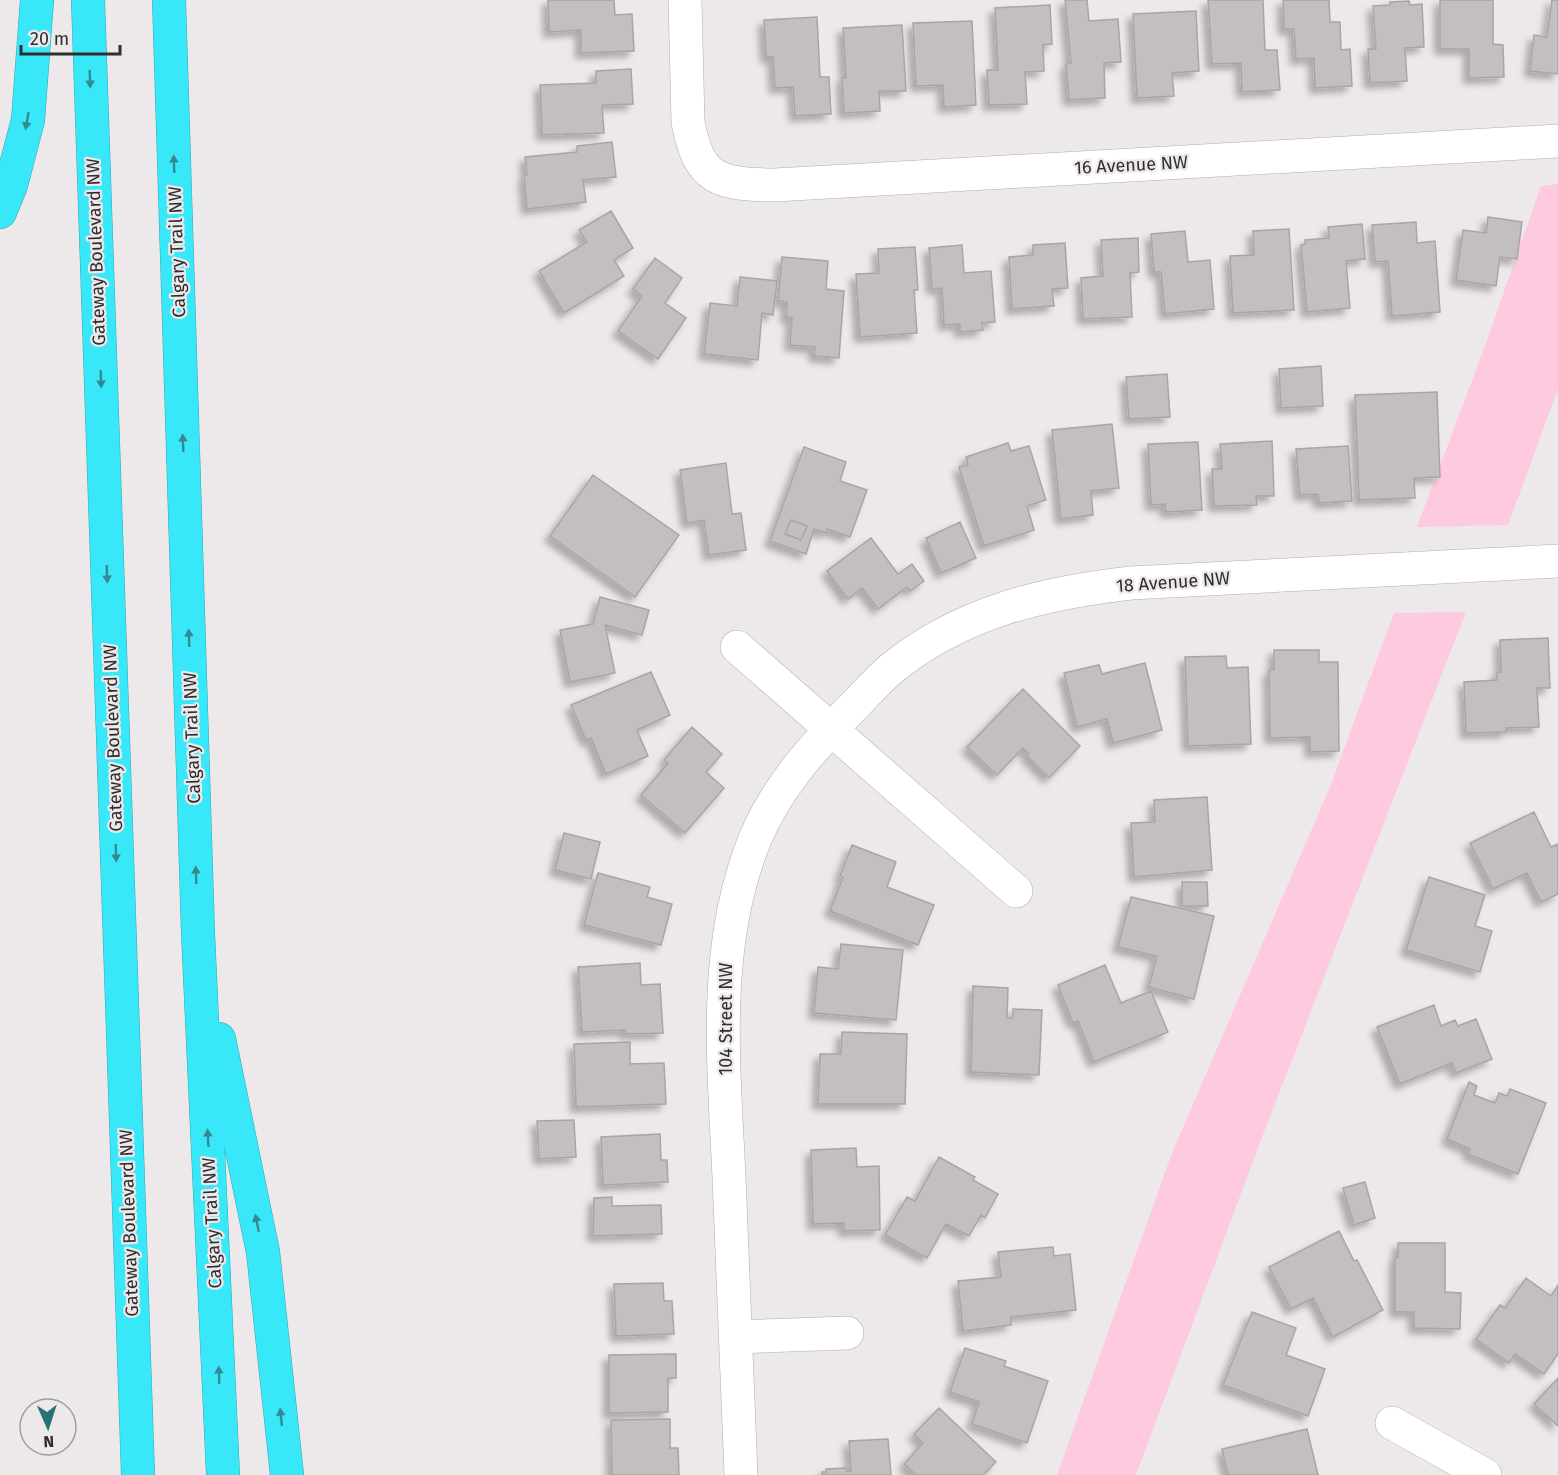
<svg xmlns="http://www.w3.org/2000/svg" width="1558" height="1475" viewBox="0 0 1558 1475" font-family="'Fira Sans',sans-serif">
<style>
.green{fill:#fecadf}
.building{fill:#c3bec0;stroke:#a9a5a6;stroke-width:1.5;filter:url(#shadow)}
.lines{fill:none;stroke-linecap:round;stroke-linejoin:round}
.street-casing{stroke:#b1acae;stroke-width:34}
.highway-casing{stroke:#35a7b2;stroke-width:34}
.street{stroke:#fff;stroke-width:33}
.highway{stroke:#38e8f9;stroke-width:33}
.oneway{fill:#348a93}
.labels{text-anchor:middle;stroke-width:4.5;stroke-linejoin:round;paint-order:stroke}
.street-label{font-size:18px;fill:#2f2d2d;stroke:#ede8ea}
</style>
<defs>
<filter id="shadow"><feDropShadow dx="-5.5" dy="5.5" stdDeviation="3" flood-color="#0004"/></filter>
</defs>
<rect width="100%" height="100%" fill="#ede8ea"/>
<!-- green -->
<path class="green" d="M1558,184V389L1508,525L1417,527L1485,346L1541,186Z
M1466,612L1264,1132L1136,1475H1057L1172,1153L1330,787L1394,613Z"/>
<!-- building -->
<path class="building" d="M548,0H614L615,15L632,14L634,51L581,53V30L549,32Z
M1065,0H1087L1089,21L1118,19L1121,62L1104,63L1105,98L1069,100L1066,64L1071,63Z
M1208,0H1263L1265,50H1277L1280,90L1242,92L1241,63L1212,64Z
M1283,0H1329L1330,22H1340L1341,50L1350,49L1352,86L1315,88L1314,58L1296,59L1294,29H1284Z
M1440,0H1493V44L1503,45L1504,77L1469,78V49H1440Z
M1552,0H1558V74L1530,71L1534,35L1547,37Z
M1409,1L1410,5L1422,4L1424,47L1405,48L1407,81L1370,83L1368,49H1376L1373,6L1390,5V2Z
M1050,5L1052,44L1043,45L1044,71L1025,72L1027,104L989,105L987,70H998L995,8Z
M1196,11L1199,71L1172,73L1174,96L1137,98L1133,14Z
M817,17L820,77H829L831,114L795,116L793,87L775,88L773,57H766L764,20Z
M972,21L976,105L944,107L943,85L916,86L913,23Z
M902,25L906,91H879L880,111L844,113L842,78H846L843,28Z
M631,69L633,104L602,105L604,133L542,135L540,85L596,83V71Z
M612,142L616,177L583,180L586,202L527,209L524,175H527L525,157L577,152V146Z
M611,211L633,248L614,260L624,276L564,313L539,271L587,242L579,230Z
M1488,217L1522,222L1517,259L1500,257L1496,286L1456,280L1463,230L1486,233Z
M1416,222L1417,243L1435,241L1440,312L1392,316L1388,261L1375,262L1372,225Z
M1362,224L1365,259L1346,261L1350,308L1307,312L1301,245L1305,244V240L1329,238L1328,227Z
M1289,229L1294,310L1233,313L1230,256L1254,255L1253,231Z
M1185,231L1188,262L1210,260L1214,309L1165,314L1161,272H1154L1151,234Z
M1138,238L1139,272L1130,273L1132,317L1083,319L1081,278L1103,276L1101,240Z
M1065,243L1068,288L1052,289L1054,306L1012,309L1009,257L1033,255V245Z
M962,245L964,273L991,271L995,322L982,323L983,330L960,332V324L944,325L942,288L932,289L929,248Z
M915,247L918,290H914L917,333L860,337L856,274L879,273L878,249Z
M782,257L828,261L826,289L844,291L839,358L814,356L815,347L790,345L792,318L786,317L787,302L778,301Z
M655,258L682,278L665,303L686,318L658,359L618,331L642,296L633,289Z
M740,277L777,281L773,315L762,313L758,360L704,354L710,303L737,306Z
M1321,366L1323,406L1281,408L1279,369Z
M1167,374L1170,417L1129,419L1126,377Z
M1437,392L1440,477L1414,478L1415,498L1359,500L1355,395Z
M1112,424L1119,488L1091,491L1093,515L1061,519L1052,430Z
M1272,441L1274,496H1256L1257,505L1214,506L1212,469H1222L1220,444Z
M1198,442L1202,510L1166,512L1165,504L1151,505L1148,444Z
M1008,443L1011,451L1029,446L1046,500L1027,506L1034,530L984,546L959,467L968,465L966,457Z
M1348,446L1352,501L1319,503L1318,494L1300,495L1296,449Z
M804,447L846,462L840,481L867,490L850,537L827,529L826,533L814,529L806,554L770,541Z
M726,463L732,514L741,513L746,550L709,555L704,520L687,523L680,470Z
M593,475L679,535L635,597L550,536Z
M791,520L807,526L801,540L785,534Z
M960,522L976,558L941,573L926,538Z
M871,538L898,574L912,564L924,581L910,591L907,587L878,609L862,588L848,599L827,571Z
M600,597L649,610L642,635L605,625L615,673L570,682L560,630L593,624Z
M1548,638L1550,688H1537L1539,727L1506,728V732L1466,733L1464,682L1497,680V672H1501L1500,640Z
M1274,650H1319V662H1338L1339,751L1310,752V737L1270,738L1269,670H1274Z
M1226,656L1227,668L1248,667L1251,744L1188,746L1185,657Z
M1145,663L1162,730L1113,743L1107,719L1077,727L1064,673L1099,665L1102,674Z
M651,672L670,715L637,730L648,756L606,774L591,738L586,740L571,705Z
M1023,689L1080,746L1049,778L1027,756L1029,754L1023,748L997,775L967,747Z
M692,727L722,754L706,772L724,788L685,833L641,795L668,763L664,760Z
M1207,797L1212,870L1134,877L1131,823L1155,822L1154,800Z
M1534,812L1551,847L1558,844V894L1541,902L1527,873L1493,889L1470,843Z
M564,833L600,842L591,879L555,870Z
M852,845L896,862L887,887L934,905L918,945L830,911L843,877L840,876Z
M598,873L650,887L647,897L672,904L661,945L584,925Z
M1429,877L1485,895L1475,926L1492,931L1480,972L1406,950Z
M1182,882H1207L1208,906H1182Z
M1131,897L1214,916L1194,999L1149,987L1157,956L1118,947Z
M841,944L903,950L896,1020L814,1013L818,967L838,969Z
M640,963L641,985L660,984L663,1033L626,1034L625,1030L582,1032L578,967Z
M1105,965L1121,1003L1151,991L1168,1032L1094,1062L1078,1021L1073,1023L1058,985Z
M973,986L1008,988L1007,1018H1013V1009L1042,1010L1039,1075L971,1072Z
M1434,1005L1441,1026L1455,1020L1458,1026L1476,1019L1492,1059L1456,1073L1452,1063L1400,1084L1377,1027Z
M842,1032L907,1034L905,1104H818L820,1054H841Z
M630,1042V1064L664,1063L666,1104L576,1107L574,1044Z
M1469,1082L1477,1086L1474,1095L1495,1103L1499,1093L1507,1096L1510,1089L1546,1103L1518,1174L1468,1154L1470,1149L1447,1139Z
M574,1120L576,1157L539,1159L537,1121Z
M660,1134L661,1160H667L668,1182L603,1185L601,1137Z
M856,1148L857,1167L879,1166L880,1230L844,1231V1223L813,1224L811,1150Z
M939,1157L975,1177L973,1180L998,1194L985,1218L981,1215L969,1236L946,1224L927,1258L885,1235L907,1197L915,1201Z
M1365,1182L1375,1218L1354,1225L1343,1188Z
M612,1197V1206L661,1205L662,1234L593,1236L594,1198Z
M1339,1231L1354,1261L1357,1260L1383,1310L1333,1337L1313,1298L1291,1309L1269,1267Z
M1398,1243H1445V1292L1461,1293L1460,1329L1414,1328V1312H1395V1257H1398Z
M1053,1247L1054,1256L1070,1254L1076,1310L1011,1317V1325L963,1331L958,1281L1001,1277L998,1252Z
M1526,1278L1551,1296L1558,1285V1354L1544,1374L1515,1354L1509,1363L1476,1339L1500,1305L1505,1308Z
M663,1283L664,1301H672L674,1334L616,1336L614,1284Z
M1252,1312L1296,1328L1286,1355L1325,1369L1308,1416L1223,1385Z
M965,1348L1006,1361L1004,1366L1048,1381L1027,1443L972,1424L979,1402L950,1392Z
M676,1354V1378H668V1412L609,1413V1355Z
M1558,1378V1426L1534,1404Z
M939,1408L996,1462L983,1475H916L904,1464L923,1443L914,1434Z
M670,1419V1448H678L679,1475H612L611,1420Z
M1307,1429L1318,1475H1228L1222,1449Z
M888,1439L891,1475H822V1472H826V1469L846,1468V1471H851L849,1441Z"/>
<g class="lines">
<defs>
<path id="street" d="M685,0L688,122C699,181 719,184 775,185L1558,141
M737,647L1016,891
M736,1337L847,1333
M1392,1423L1485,1475
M741,1475C737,1376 733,1277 729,1177C724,1064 711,947 755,839C776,788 813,747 851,709C864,696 877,681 891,669C961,612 1043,593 1131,583L1558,561"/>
<path id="highway" d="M88,0L138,1475
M169,0L198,933L223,1475
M0,212L11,185L28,120L37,0
M219,1039L263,1252L287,1475"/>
</defs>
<!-- street casing -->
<use href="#street" class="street-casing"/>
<!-- highway casing -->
<use href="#highway" class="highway-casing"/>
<!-- street -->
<use href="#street" class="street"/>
<!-- highway -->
<use href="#highway" class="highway"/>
</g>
<!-- one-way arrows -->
<defs><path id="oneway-solid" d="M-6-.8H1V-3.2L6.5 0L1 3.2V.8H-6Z" transform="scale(1.5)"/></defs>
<g class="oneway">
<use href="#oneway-solid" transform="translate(90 79) rotate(88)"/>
<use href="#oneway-solid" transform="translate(27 121) rotate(100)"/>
<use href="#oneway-solid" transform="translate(174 164) rotate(-92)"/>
<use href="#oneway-solid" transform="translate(101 379) rotate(88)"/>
<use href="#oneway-solid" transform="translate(183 443) rotate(-92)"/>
<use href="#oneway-solid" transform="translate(107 574) rotate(88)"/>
<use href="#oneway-solid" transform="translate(189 638) rotate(-92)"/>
<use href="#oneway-solid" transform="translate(116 853) rotate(88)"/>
<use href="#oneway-solid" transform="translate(196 875) rotate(-92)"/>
<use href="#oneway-solid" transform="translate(208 1138) rotate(-93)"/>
<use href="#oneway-solid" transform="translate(257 1223) rotate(-102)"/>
<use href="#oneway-solid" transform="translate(219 1375) rotate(-92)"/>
<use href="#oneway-solid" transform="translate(281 1417) rotate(-96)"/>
</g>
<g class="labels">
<!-- street labels -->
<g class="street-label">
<text transform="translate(1131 165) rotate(-3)" y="6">16 Avenue NW</text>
<text transform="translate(96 252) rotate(-92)" y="6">Gateway Boulevard NW</text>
<text transform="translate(177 252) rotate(-92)" y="6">Calgary Trail NW</text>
<text transform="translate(1173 582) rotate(-4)" y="6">18 Avenue NW</text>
<text transform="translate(113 738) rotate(-92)" y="6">Gateway Boulevard NW</text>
<text transform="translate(192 738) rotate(-92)" y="6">Calgary Trail NW</text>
<text transform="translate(726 1019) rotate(-90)" y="6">104 Street NW</text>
<text transform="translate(129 1223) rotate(-92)" y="6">Gateway Boulevard NW</text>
<text transform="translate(212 1223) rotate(-93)" y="6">Calgary Trail NW</text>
</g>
</g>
<!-- north arrow -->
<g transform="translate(48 1427) rotate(177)"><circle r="28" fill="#ede8ea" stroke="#a19d9e" stroke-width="1.5"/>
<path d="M0-4.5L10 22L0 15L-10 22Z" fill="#277078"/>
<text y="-9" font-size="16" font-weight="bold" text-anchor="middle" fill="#2f2d2d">N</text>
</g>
<!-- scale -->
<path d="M21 45v9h99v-9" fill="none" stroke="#2f2d2d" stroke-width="3"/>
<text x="30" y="45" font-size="18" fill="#2f2d2d" stroke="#ede8ea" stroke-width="4.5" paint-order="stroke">20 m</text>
</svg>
